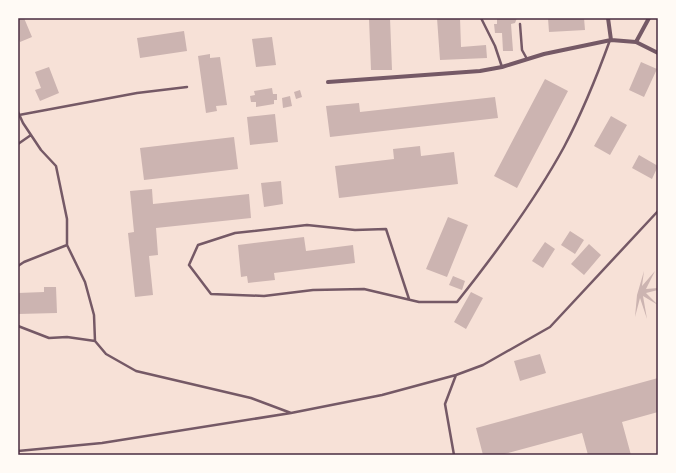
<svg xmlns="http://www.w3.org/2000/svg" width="676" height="473" viewBox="0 0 676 473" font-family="'Exo 2',sans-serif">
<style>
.building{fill:#ccb4b1}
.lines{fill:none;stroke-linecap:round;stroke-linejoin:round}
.service{stroke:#755966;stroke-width:2.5}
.minor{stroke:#755966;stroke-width:4}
.neatline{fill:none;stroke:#4a2c40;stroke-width:1.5}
</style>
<rect width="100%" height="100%" fill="#f7e1d7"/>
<!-- building -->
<path class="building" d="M18,18H24L32,37L20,42L18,37Z
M369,18H390L392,70H371Z
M437,18H460L461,47L486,45L487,58L440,60Z
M497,18H517L515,23L511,24L513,51H503L502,33H495L494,24H497Z
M548,18H584L585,30L549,32Z
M184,31L187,51L140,58L137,38Z
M272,37L276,65L256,67L252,39Z
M210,54V58L220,57L227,105L216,106L217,111L206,113L198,56Z
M641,62L657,69L644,97L629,90Z
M49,67L59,93L40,101L35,90L41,88L35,72Z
M545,79L568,91L517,188L494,176Z
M272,88L273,94H277V100H274V104L256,107V102H251L250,96L255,95L254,91Z
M300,90L302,97L296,99L294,92Z
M290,96L292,106L283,108L282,98Z
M495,97L498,118L330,137L326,106L359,103L360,112Z
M275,114L278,142L250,145L247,117Z
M611,116L627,125L610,155L594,146Z
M234,137L238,169L144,180L140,148Z
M420,146L421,156L454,152L458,184L339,198L335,166L394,159L393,149Z
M639,155L658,166L652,179L632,168Z
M281,181L283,204L264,207L261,183Z
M152,189L153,204L249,194L251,218L156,228L158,255L149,256L153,295L135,297L128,233L134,232L130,191Z
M448,217L468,225L447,277L426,269Z
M570,231L584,240L575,254L561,245Z
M304,237L306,251L353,245L355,263L274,273L275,280L248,283L247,276L241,277L238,245Z
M545,242L555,249L543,268L532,261Z
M589,244L601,255L584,275L571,264Z
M644,271L642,286L655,271L646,289L658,288V290L646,293L658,305L643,296L647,319L640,298L635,317L637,295Z
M453,276L465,281L462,290L449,285Z
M44,287H56L57,313L18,314V293L44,292Z
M471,292L483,298L466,329L454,322Z
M540,354L546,373L520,381L514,361Z
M658,378V412L622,422L631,455H588L582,433L501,455H483L476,428Z"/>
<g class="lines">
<!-- service -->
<path class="service" d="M481,18L495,46L502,67
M520,24L522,50L527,59
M18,112L23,123L41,150L56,166L67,219V245L85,282L94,315L95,341L106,354L136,371L251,398L291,413
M19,115L137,93L187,87
M18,144L31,135
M18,266L24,262L67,245
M409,299L386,229L355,230L307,225L235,233L198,245L189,265L211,294L264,296L313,290L364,289L419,302H457C496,253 534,202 564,147C582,113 597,76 610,40
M18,326L49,338L67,337L95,341
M18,451L102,443L291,413L382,395L456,375L483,365L550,327L658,211
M454,455L445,404L456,375"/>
<!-- minor -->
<path class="minor" d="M608,18L611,40
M636,42L649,18
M328,82L480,71L502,67L544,54L611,40L636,42L658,53"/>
</g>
<!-- border -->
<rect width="676" height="473" fill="none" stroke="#fffaf5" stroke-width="38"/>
<rect x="19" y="19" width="638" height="435" class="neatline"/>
</svg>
